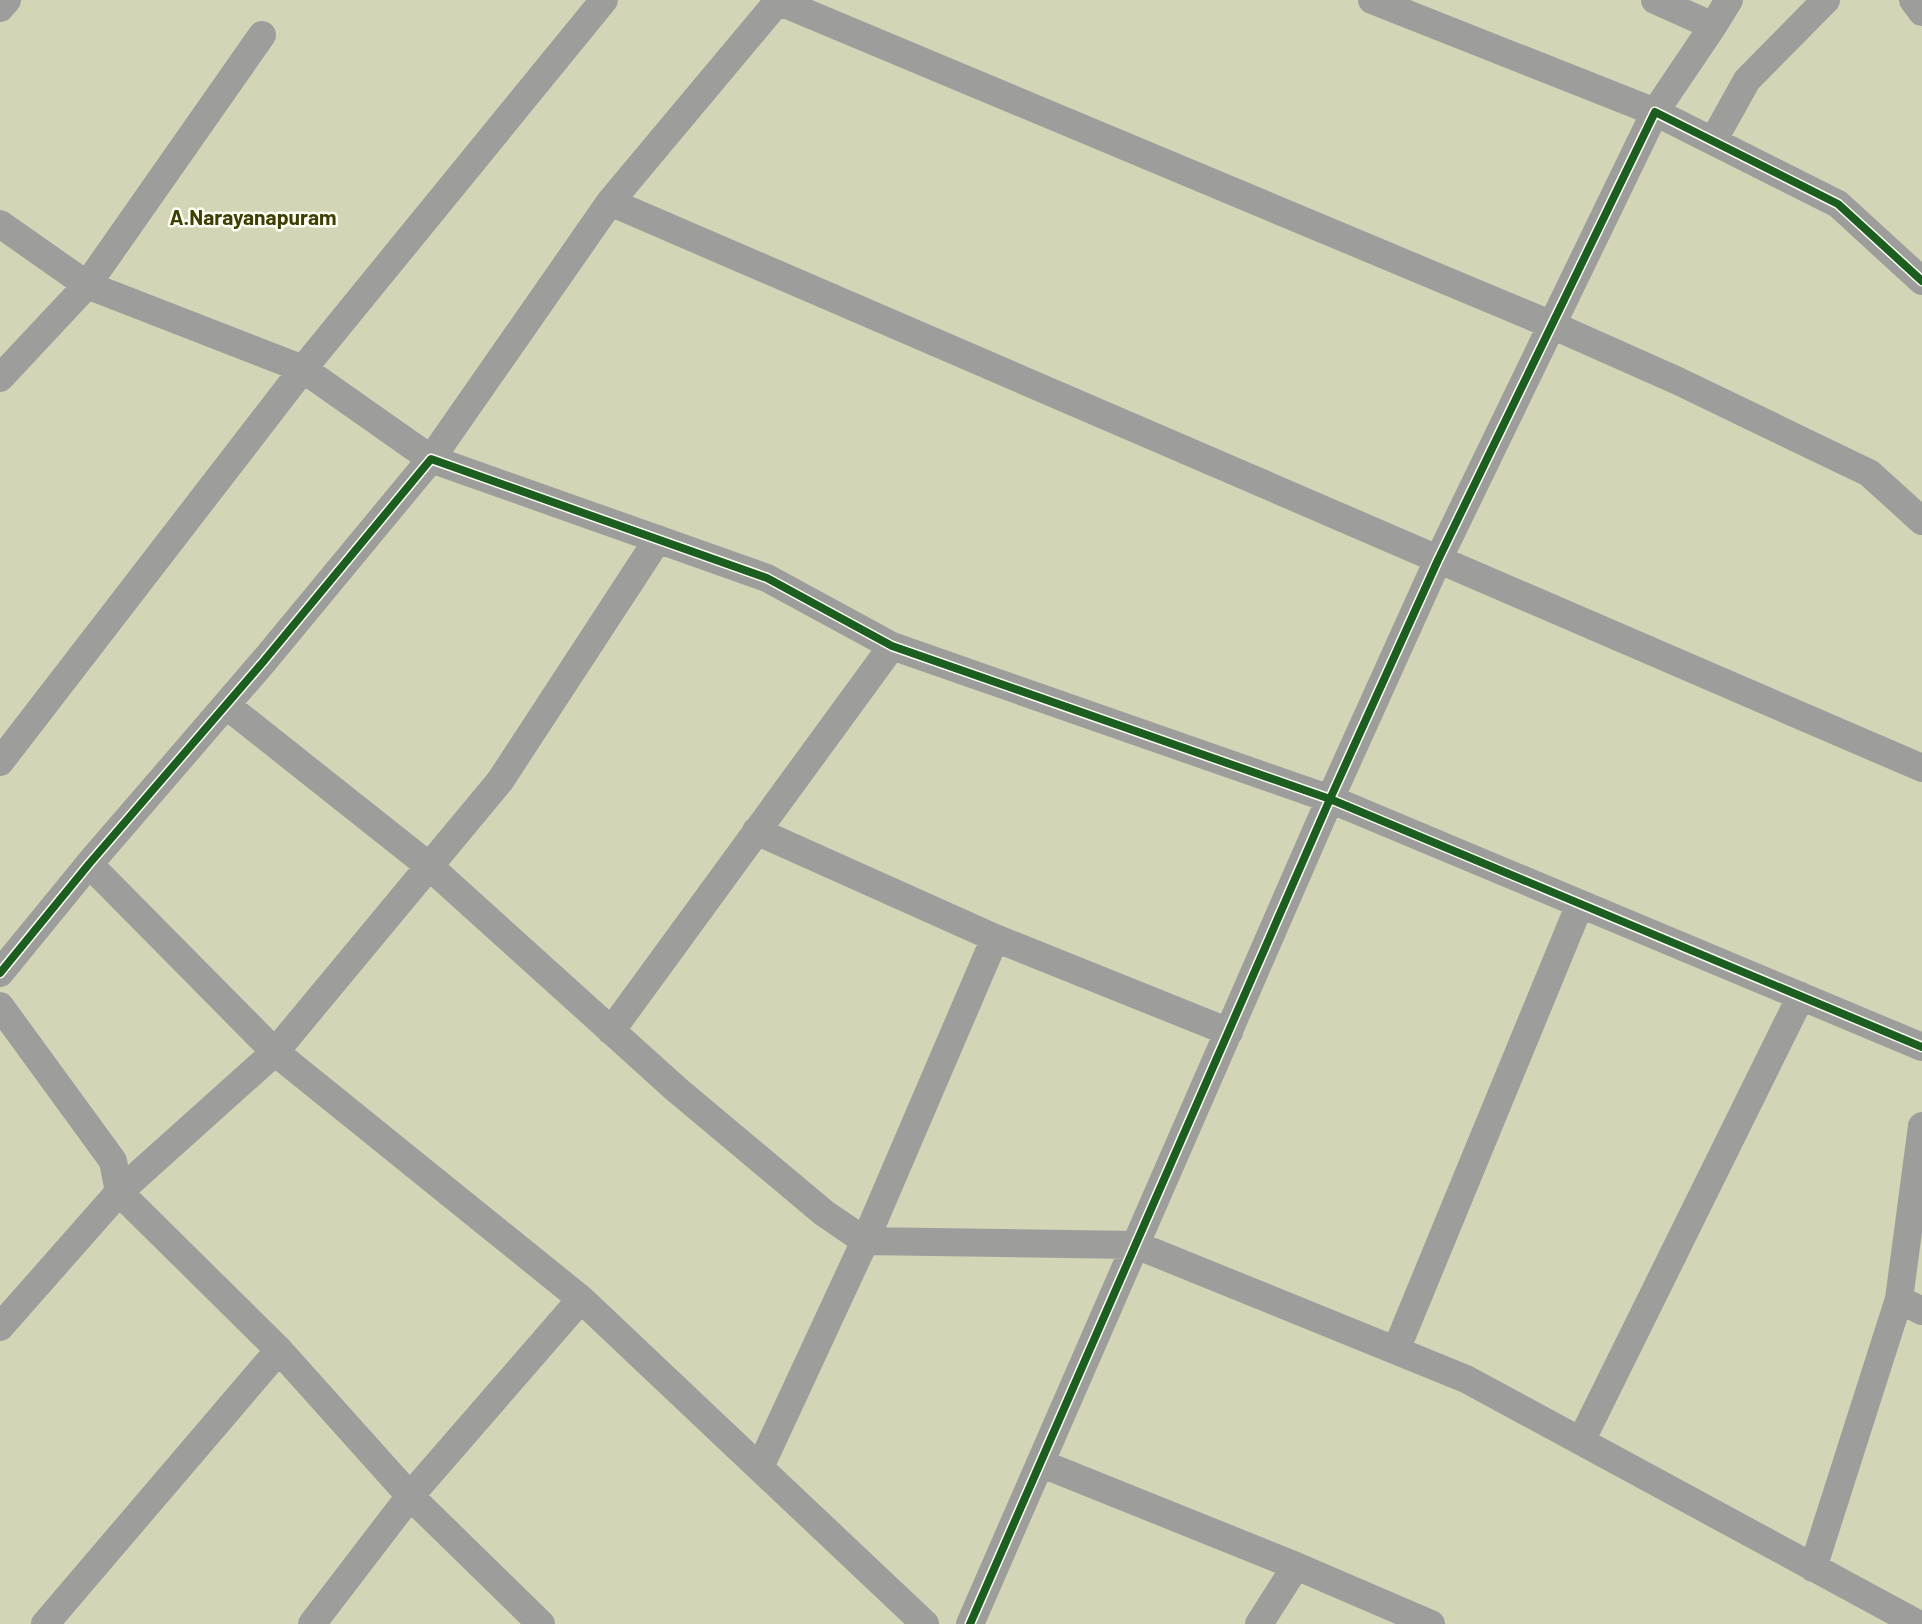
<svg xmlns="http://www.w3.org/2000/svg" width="1922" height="1624" viewBox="0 0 1922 1624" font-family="Barlow,sans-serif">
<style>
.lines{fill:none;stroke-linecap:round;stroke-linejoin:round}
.street{stroke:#9d9d9b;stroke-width:28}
.cycleway-casing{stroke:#fefff4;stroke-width:11}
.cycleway{stroke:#1b5e20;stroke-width:8}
.labels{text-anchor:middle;stroke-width:5;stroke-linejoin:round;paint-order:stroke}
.neighbourhood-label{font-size:21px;font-weight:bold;fill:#3f3f05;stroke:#fefff4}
</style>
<rect width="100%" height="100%" fill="#d3d5b6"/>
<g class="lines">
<!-- street -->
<path class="street" d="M1372,0L1655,112L1713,26L1655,0
M1913,0L1922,12
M778,1L1552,325L1678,381L1869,473L1922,521
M0,8L7,0
M1713,26L1729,0
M1713,141L1747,80L1826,0
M610,202L1922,768
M0,224L87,285L303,369L431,459L610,202L779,0
M0,378L87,285L262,35
M226,705L429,866L676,1089L824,1213L865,1241L1136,1245L1466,1379L1918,1624
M0,762L303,369L604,0
M756,831L995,938
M89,864L275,1052L581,1299L925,1624
M0,973L89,864L263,662L431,459L767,578L892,646L1330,799L1922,1047
M0,1006L113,1161L119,1192L279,1350L410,1496L581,1299
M611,1031L892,646
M1922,1126L1899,1299L1922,1311
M0,1327L119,1192L275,1052L500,781L658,539
M1396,1350L1580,904
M1581,1441L1801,996
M1040,1463L1296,1566L1431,1624
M760,1467L865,1241L995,938L1229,1032
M1813,1568L1899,1299
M45,1624L279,1350
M312,1624L410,1496L541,1624
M970,1624L1330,799L1438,560L1655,112L1838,204L1922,281
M1259,1624L1296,1566"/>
<defs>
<path id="cycleway" d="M0,973L89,864L263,662L431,459L767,578L892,646L1330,799L1922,1047
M970,1624L1330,799L1438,560L1655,112L1838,204L1922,281"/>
</defs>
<!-- cycleway casing -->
<use href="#cycleway" class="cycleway-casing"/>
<!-- cycleway -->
<use href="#cycleway" class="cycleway"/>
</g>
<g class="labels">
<!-- neighbourhood labels -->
<g class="neighbourhood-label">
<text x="253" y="225">A.Narayanapuram</text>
</g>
</g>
</svg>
